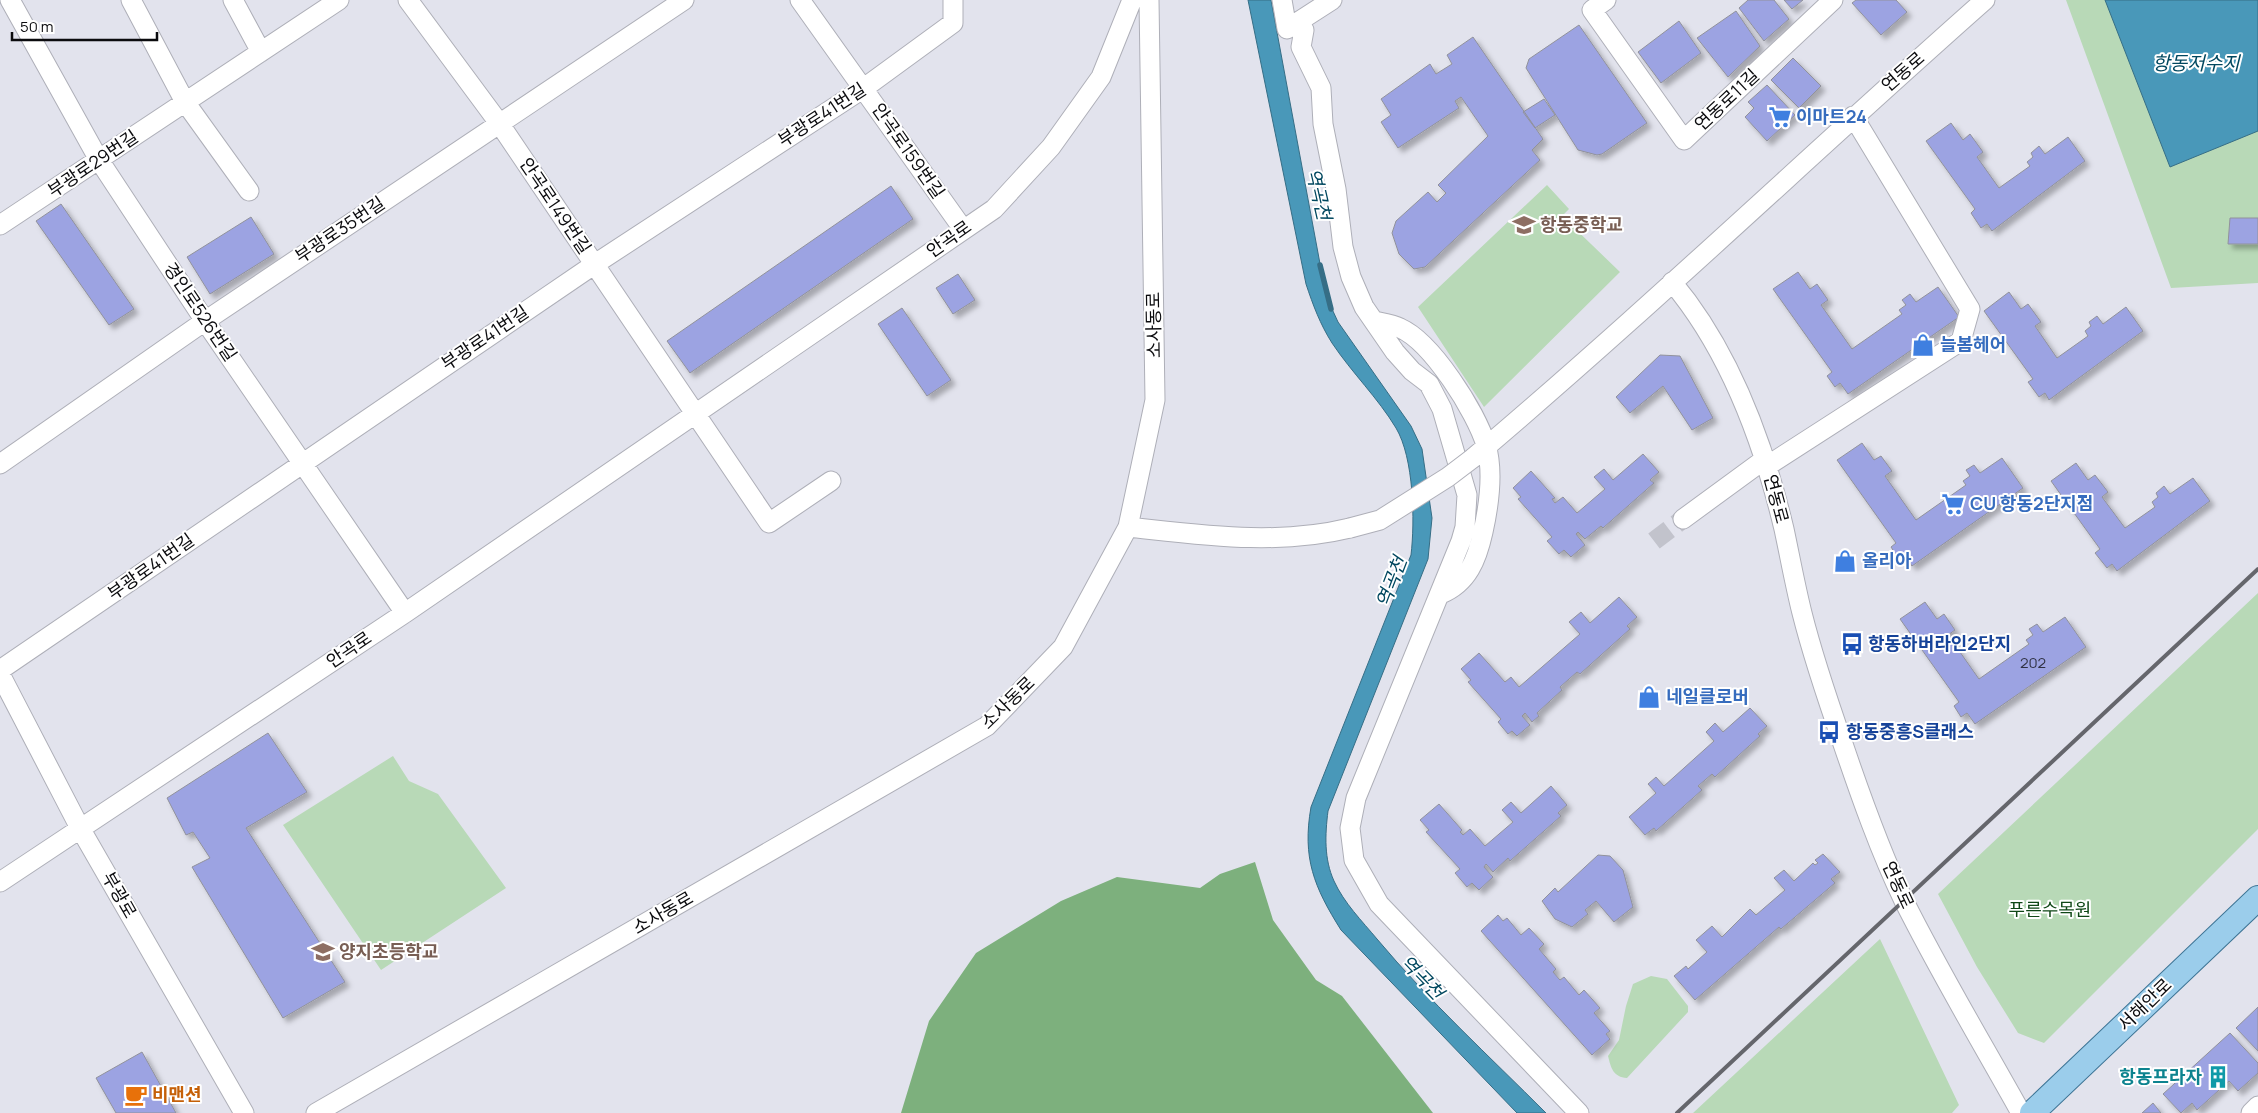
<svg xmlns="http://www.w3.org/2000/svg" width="2258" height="1113" viewBox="0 0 2258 1113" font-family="Manrope,'Noto Sans KR',sans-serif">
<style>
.green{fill:#b8d9b7}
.forest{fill:#7db07d}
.water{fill:#4998b9;stroke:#366e86}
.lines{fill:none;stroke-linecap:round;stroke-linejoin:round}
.stream{stroke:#366e86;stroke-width:5.5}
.building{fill:#9ca3e2;stroke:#91929b;filter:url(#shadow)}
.minor-tunnel{stroke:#c2c3cc;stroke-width:19;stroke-dasharray:19 9;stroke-linecap:butt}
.minor-casing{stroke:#aeafb8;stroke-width:21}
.major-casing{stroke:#3d7495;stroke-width:26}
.minor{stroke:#fff;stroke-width:19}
.major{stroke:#9bcdeb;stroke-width:24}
.rail{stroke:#65666c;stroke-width:4}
.minor-bridge-casing{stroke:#aeafb8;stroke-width:21;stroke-linecap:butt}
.minor-bridge{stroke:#fff;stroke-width:19}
.labels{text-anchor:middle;stroke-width:4;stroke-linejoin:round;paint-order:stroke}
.number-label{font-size:15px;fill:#2f3143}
.street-label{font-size:18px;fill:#0b0b0e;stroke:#fff}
.shop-label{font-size:18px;font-weight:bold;fill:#366cbe;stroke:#fff;text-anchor:start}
.education-label{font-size:18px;font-weight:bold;fill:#785e54;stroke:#fff;text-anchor:start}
.transit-label{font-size:18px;font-weight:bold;fill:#164399;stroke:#fff;text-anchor:start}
.park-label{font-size:18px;fill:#0f4716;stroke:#fff}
.culture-label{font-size:18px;font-weight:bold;fill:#0d838f;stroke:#fff;text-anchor:end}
.food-label{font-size:18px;font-weight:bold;fill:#c56008;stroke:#fff;text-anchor:start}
.water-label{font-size:19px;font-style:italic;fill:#00475f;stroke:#fff}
</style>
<defs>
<filter id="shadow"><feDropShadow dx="4.5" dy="4.5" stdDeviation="2.5" flood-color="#0004"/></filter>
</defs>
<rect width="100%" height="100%" fill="#e2e3ed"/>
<!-- green -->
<path class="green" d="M2066,0H2258V283L2171,288Z
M1547,185L1569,209L1562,216L1620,272L1484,407L1418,307Z
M2258,593V829L2044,1043L2018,1033L1977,967L1938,894Z
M393,756L409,781L438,794L506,888L381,970L283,825Z
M1880,939L1959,1105L1952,1113H1693Z
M1651,976L1667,979L1688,1006V1012L1627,1078C1613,1077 1611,1068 1608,1056L1619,1040L1626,1006L1633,984Z"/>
<!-- forest -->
<path class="forest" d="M1255,862L1273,920L1316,980L1342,996L1433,1113H901L929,1021L976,953L1061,901L1117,877L1200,888L1220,874Z"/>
<!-- water -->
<path class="water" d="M1248,0H1271L1326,296L1338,322L1411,426L1422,449L1432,518L1428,559L1328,811C1325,835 1324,859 1334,881C1344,903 1362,921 1377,939C1429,1001 1489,1056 1546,1113H1517L1341,930C1314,887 1302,858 1311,807L1411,555C1415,521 1414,458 1396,428C1378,398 1352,373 1332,343C1320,324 1313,305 1306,284Z
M2105,0H2258V131L2170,167Z"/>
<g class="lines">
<!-- stream -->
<path class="stream" d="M1320,265L1331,309"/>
</g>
<!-- building -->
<path class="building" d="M1748,0H1774L1789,19L1764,41L1739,8Z
M1784,0H1803L1792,9Z
M1856,0H1896L1907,12L1881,35L1852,3Z
M1736,11L1760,46L1728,77L1697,38Z
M1679,21L1701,53L1661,83L1638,52Z
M1579,25L1647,123L1602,154L1597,155L1578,150L1526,68L1529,59Z
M1473,37L1543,139L1532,150L1540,160L1425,267L1414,269L1399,254L1392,233L1396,221L1428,192L1437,202L1446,193L1438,185L1488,136L1461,97L1455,101L1459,108L1398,148L1381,122L1391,115L1381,99L1430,64L1436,74L1452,64L1447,55Z
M1793,58L1821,86L1799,108L1771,80Z
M1767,85L1795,115L1767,141L1745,117L1754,108L1748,102Z
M1544,99L1555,115L1535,128L1523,112Z
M1951,123L1963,140L1970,134L1983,152L1977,157L1999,188L2030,166L2027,162L2033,157L2031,153L2039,146L2045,154L2068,137L2085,161L1992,231L1987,224L1981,228L1971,213L1975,209L1926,141Z
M891,186L913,219L690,373L667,341Z
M61,204L134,309L109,325L36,221Z
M251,217L274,254L210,294L187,257Z
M2230,218H2258V244H2228Z
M1798,272L1810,289L1817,284L1828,300L1821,305L1852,349L1902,314L1899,310L1906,305L1902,300L1910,294L1916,302L1938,287L1959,317L1848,394L1840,383L1835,387L1827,376L1832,372L1773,289Z
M958,274L975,300L953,314L936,288Z
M2009,292L2021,309L2028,304L2041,322L2035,326L2057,358L2088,336L2085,331L2091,326L2089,322L2097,316L2103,324L2126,307L2143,331L2049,400L2045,393L2039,397L2028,382L2033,379L1984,311Z
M902,308L951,380L927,396L878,324Z
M1660,355L1680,356L1713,418L1692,430L1663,386L1630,413L1616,397Z
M1862,443L1874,460L1881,456L1892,471L1885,476L1916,520L1966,485L1963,481L1970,476L1966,470L1974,465L1980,473L2002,458L2023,488L1912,566L1904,554L1898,558L1891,547L1896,543L1837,460Z
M1643,454L1659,472L1650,480L1654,483L1603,528L1601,526L1585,539L1578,532L1576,534L1585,545L1571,557L1564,550L1559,554L1547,541L1552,537L1518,499L1521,497L1513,488L1531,471L1555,498L1552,499L1555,503L1563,497L1577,513L1605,489L1594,477L1604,469L1613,480Z
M2076,463L2088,480L2095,475L2108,492L2102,497L2125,528L2155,507L2152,502L2158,497L2156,493L2164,486L2170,494L2193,478L2210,501L2117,571L2112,564L2107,568L2095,553L2100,549L2051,481Z
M1619,597L1637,617L1627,626L1630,629L1580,674L1577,672L1560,687L1562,690L1537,713L1539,716L1532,722L1525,713L1522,716L1530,725L1517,736L1512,731L1508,734L1498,722L1501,719L1468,682L1471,680L1461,669L1479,653L1505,682L1511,677L1519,687L1580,634L1569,622L1581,612L1590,623Z
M1925,602L1937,619L1944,614L1955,630L1948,635L1979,679L2029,644L2026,640L2033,635L2029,629L2037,624L2043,632L2065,617L2086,647L1975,724L1967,713L1961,717L1954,706L1959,702L1900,619Z
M1750,708L1767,726L1758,734L1760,736L1715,777L1712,774L1698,786L1702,790L1656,831L1654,828L1645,835L1629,817L1656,793L1648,784L1656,777L1664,786L1714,741L1706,732L1715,723L1723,732Z
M268,733L307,792L246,828L345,982L283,1018L192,867L210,858L193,832L186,835L167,798Z
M1551,786L1567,805L1558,813L1561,816L1510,861L1508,858L1493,872L1486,864L1484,867L1493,877L1479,890L1472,883L1467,887L1455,873L1460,869L1426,832L1429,830L1420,820L1439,804L1462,830L1460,832L1463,835L1470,829L1485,846L1513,822L1502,810L1511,802L1521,813Z
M1823,854L1840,872L1831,879L1835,883L1781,929L1779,927L1695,1000L1674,976L1686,966L1688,969L1707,952L1696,940L1712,926L1722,937L1750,909L1756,915L1785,890L1774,878L1784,870L1794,881L1813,863L1815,865L1818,863L1815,860Z
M1598,855L1610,856L1623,870L1633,907L1614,922L1596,901L1585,910L1588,914L1572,927L1555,919L1542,901L1555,888L1558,892Z
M1498,915L1503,921L1507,918L1521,935L1529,928L1544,944L1539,949L1556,969L1553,972L1560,980L1564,977L1579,995L1584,990L1600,1008L1594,1013L1610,1031L1606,1034L1610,1039L1592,1055L1481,931Z
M2258,1007V1051L2236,1028Z
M2230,1033L2258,1063V1073L2238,1091L2229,1081L2197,1110L2192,1103L2181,1113L2163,1094Z
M142,1052L176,1113H116L96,1078Z
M2153,1103L2161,1113H2142Z"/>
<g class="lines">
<!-- minor-tunnel -->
<path class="minor-tunnel" d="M1654,541L1683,519"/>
<defs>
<path id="minor" d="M10,0L99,160L205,321L405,613
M131,0L185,102L249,191
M233,0L261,52
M408,0L499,123L769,523L831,481
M800,0L963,229
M1282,0L1287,29L1332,0
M1606,0L1592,10L1684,140L1833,0
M1304,30L1301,47L1321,88L1323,124L1336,189L1343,247L1351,277L1364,307L1395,352L1412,371L1429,384L1442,409L1467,495L1465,527L1461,541L1356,798L1350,828L1354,860L1379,904L1579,1113
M0,225L339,0
M1672,282C1730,351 1763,441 1784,529C1790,557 1795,585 1802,613C1813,657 1828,701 1843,744C1861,797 1880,851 1904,901C1940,973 1982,1043 2021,1113
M1374,321C1383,323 1392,324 1400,328C1432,342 1476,412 1486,445C1494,472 1489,505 1483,532C1477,559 1468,583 1441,594
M1473,458C1648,310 1814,151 1985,0
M0,464L205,321L684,0
M1767,466L1961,341L1970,309L1853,116
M1683,519L1765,459
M1128,527C1203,535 1276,546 1350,528
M0,670L595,264L864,88L953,23V0
M0,674L80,828L244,1113
M0,882L405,613L994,209L1051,147L1101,77L1132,0
M316,1113L987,726L1063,647L1128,527L1155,400L1149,0
M2251,1113L2258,1106"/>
<path id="major" d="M2032,1113L2258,898"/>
</defs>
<!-- minor casing -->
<use href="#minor" class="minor-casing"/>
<!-- major casing -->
<use href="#major" class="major-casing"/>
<!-- minor -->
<use href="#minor" class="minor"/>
<!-- major -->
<use href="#major" class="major"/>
<!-- rail -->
<path class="rail" d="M1677,1113L2258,569"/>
<defs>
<path id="minor-bridge" d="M1350,528L1380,520L1448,477L1473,458"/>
</defs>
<!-- minor-bridge casing -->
<use href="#minor-bridge" class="minor-bridge-casing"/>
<!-- minor-bridge -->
<use href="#minor-bridge" class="minor-bridge"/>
</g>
<!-- icons -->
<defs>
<symbol id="supermarket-bare" viewBox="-9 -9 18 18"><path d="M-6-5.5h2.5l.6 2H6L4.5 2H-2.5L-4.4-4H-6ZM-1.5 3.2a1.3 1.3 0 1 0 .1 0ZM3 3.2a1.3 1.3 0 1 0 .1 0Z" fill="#3f7fe0" stroke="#fff" stroke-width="2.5" paint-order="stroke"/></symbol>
<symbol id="school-bare" viewBox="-9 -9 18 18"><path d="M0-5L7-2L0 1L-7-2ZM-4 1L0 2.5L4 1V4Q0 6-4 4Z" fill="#8d6e63" stroke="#fff" stroke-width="2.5" paint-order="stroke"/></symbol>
<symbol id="shop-bare" viewBox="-9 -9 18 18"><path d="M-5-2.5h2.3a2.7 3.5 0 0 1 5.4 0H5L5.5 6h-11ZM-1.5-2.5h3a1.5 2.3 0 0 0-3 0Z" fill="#3f7fe0" stroke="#fff" stroke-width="2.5" paint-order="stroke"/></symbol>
<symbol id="bus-bare" viewBox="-9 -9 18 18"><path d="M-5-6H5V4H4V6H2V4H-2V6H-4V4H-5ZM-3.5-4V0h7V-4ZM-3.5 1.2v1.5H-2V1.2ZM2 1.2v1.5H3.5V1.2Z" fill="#1a4fb4" stroke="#fff" stroke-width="2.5" paint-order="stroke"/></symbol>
<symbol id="building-bare" viewBox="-9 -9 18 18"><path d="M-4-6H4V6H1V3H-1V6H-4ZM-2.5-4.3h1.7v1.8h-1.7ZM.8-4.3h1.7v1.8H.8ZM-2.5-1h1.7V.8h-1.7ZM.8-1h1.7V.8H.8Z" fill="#0f9aa8" stroke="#fff" stroke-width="2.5" paint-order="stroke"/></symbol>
<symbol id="cafe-bare" viewBox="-9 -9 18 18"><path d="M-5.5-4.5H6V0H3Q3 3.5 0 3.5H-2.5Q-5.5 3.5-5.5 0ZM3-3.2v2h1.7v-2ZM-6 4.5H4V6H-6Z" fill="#e8710a" stroke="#fff" stroke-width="2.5" paint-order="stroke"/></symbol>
</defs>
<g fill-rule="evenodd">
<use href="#supermarket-bare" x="1764" y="101" width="32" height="32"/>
<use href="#school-bare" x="1508" y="209" width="32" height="32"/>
<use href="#shop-bare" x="1907" y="329" width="32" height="32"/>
<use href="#supermarket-bare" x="1937" y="488" width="32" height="32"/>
<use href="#shop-bare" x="1829" y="545" width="32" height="32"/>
<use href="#bus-bare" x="1836" y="628" width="32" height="32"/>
<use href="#shop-bare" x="1633" y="681" width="32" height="32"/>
<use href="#bus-bare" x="1813" y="716" width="32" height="32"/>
<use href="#school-bare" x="307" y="936" width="32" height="32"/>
<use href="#building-bare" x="2202" y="1061" width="32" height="32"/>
<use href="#cafe-bare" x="120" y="1079" width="32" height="32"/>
</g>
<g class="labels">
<!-- number labels -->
<g class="number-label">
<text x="2033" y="668">202</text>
</g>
<!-- street labels -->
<g class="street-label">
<text transform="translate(1903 72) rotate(-41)" y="6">연동로</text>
<text transform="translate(1727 100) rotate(-43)" y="6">연동로11길</text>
<text transform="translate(822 115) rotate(-33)" y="6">부광로41번길</text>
<text transform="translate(908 151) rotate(55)" y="6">안곡로159번길</text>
<text transform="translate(93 164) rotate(-34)" y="6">부광로29번길</text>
<text transform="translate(555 206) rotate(56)" y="6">안곡로149번길</text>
<text transform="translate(340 230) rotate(-34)" y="6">부광로35번길</text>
<text transform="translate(949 239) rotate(-35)" y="6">안곡로</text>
<text transform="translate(200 312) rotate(56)" y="6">경인로526번길</text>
<text transform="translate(1154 325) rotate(-91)" y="6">소사동로</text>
<text transform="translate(485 338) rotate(-34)" y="6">부광로41번길</text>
<text transform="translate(1776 499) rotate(75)" y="6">연동로</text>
<text transform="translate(151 567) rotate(-35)" y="6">부광로41번길</text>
<text transform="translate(349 650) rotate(-34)" y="6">안곡로</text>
<text transform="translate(1008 703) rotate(-44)" y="6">소사동로</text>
<text transform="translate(1898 885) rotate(65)" y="6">연동로</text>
<text transform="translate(119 895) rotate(60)" y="6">부광로</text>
<text transform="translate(663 913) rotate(-30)" y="6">소사동로</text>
<text transform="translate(2145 1005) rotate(-44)" y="6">서해안로</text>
</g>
<!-- shop labels -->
<g class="shop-label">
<text x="1796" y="123">이마트24</text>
<text x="1940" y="351">늘봄헤어</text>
<text x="1970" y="510">CU 항동2단지점</text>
<text x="1862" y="567">올리아</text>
<text x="1666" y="703">네일클로버</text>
</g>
<!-- education labels -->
<g class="education-label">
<text x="1540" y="231">항동중학교</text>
<text x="339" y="958">양지초등학교</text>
</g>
<!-- transit labels -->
<g class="transit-label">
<text x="1868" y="650">항동하버라인2단지</text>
<text x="1846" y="738">항동중흥S클래스</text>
</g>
<!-- park labels -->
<g class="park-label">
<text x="2050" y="916">푸른수목원</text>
</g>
<!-- culture labels -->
<g class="culture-label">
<text x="2202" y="1083">항동프라자</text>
</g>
<!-- food labels -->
<g class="food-label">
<text x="152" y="1101">비맨션</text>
</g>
<!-- water labels -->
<g class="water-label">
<text x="2196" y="70">항동저수지</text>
<text transform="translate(1319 194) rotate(77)" y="7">역곡천</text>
<text transform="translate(1391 582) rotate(-69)" y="7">역곡천</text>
<text transform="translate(1422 977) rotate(46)" y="7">역곡천</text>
</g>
</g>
<!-- scale -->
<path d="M12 32v8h145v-8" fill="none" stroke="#0b0b0e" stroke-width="2.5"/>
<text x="20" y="32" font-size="15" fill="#0b0b0e" stroke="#ffffff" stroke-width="4" paint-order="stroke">50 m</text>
</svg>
